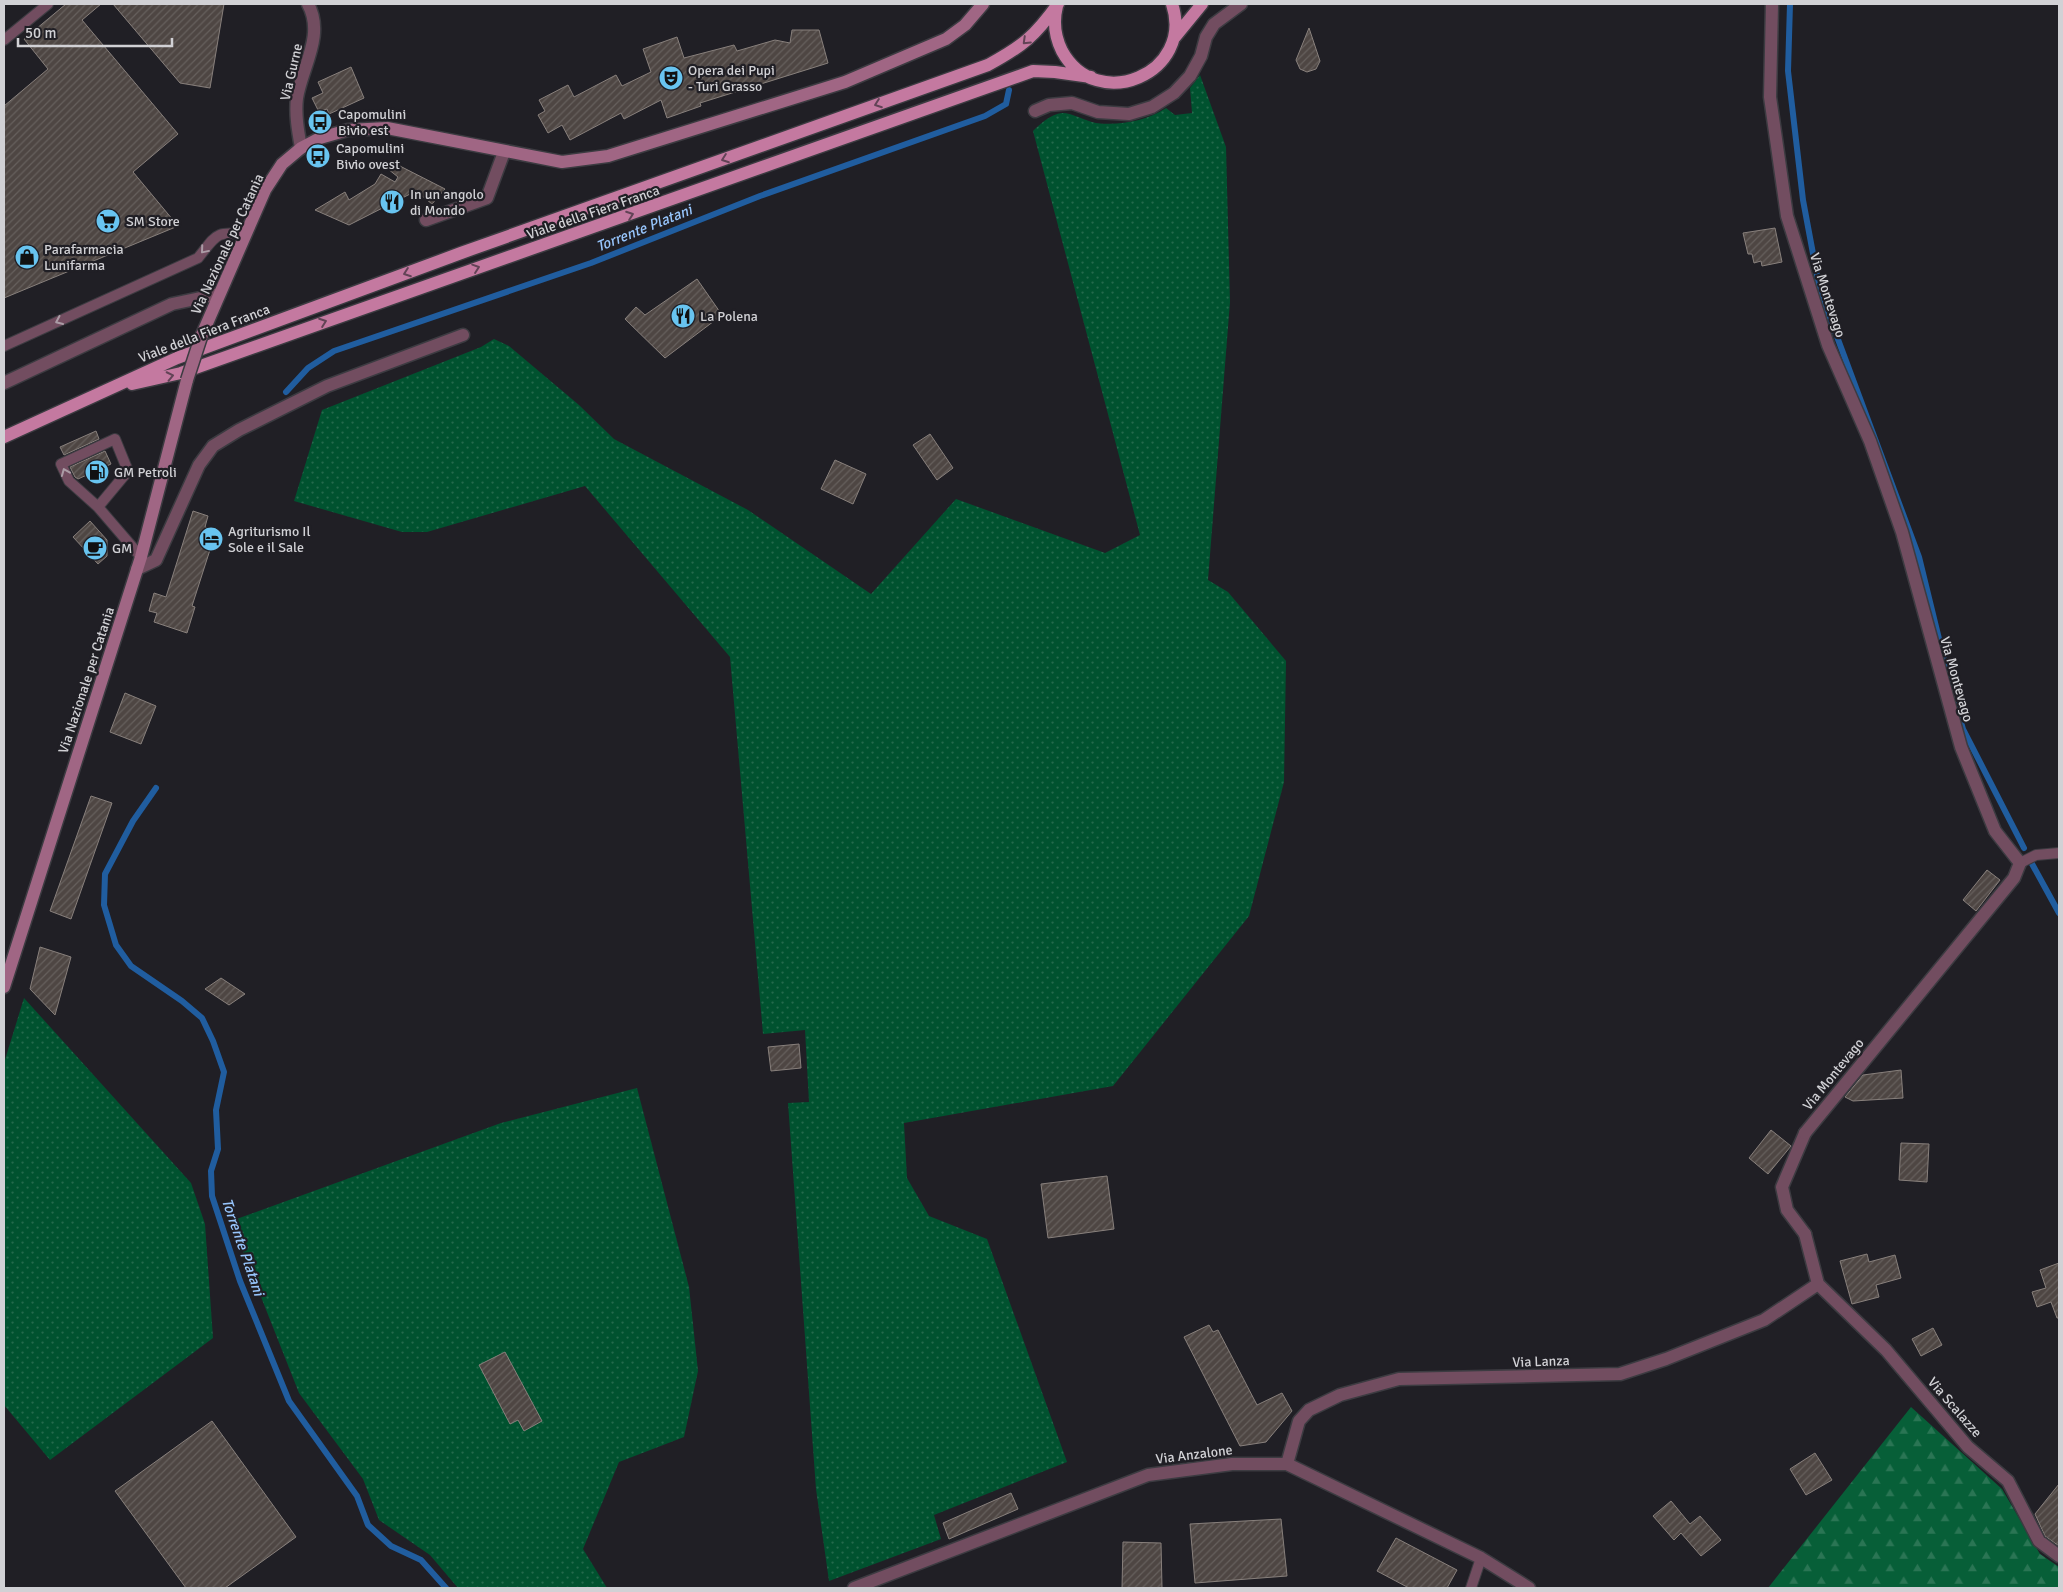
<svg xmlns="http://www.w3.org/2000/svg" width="2063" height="1592" viewBox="0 0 2063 1592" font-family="Signika,sans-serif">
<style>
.grass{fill:url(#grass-dots)}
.forest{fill:url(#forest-firs)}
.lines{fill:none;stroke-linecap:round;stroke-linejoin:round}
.stream{stroke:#205d9f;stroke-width:6}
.building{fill:url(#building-hatch);stroke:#88807c}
.service-casing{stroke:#3c3b41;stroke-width:12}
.pedestrian-casing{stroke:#3c3b41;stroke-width:15}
.minor-casing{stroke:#3c3b41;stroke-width:15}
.secondary-casing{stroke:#3c3b41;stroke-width:15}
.primary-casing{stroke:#3c3b41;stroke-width:15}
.service{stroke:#724d60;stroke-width:10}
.pedestrian{stroke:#724d60;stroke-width:12}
.minor{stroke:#724d60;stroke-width:12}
.secondary{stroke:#a06684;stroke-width:12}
.primary{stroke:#c479a0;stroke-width:12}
.secondary-bridge-casing{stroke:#3c3b41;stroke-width:15;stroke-linecap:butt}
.secondary-bridge{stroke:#a06684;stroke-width:12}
.oneway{stroke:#624356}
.oneway2{stroke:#ab9ca6}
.labels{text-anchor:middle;stroke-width:4.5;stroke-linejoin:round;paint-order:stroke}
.poi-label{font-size:14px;fill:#d1d1d5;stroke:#201f25;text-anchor:start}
.street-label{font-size:14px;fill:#d1d1d5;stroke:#201f25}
.water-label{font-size:15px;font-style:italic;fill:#97c5fc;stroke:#201f25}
</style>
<defs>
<pattern id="grass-dots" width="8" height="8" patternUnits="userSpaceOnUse" patternTransform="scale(1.25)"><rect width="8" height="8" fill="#00522f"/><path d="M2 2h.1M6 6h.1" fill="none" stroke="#246a4c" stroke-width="1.8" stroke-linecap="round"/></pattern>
<pattern id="forest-firs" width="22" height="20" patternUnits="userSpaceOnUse" patternTransform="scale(1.25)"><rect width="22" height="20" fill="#075f38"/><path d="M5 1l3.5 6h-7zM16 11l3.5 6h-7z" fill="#2a7554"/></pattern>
<pattern id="building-hatch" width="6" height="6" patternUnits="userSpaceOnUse" patternTransform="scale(1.25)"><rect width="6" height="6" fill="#4e4643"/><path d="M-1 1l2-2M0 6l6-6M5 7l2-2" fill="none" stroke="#66605d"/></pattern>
</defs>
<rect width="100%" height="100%" fill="#201f25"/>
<!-- grass -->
<path class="grass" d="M1200,75L1226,147L1230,302L1208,580L1228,592L1286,661L1284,782L1249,916L1113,1086L904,1123L907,1178L929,1216L987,1239L1067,1462L934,1515L941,1539L829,1581L816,1489L788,1103L809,1102L805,1030L763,1034L730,657L585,486L427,532H402L294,501L322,410L481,347L494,339L509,346L579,405L614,439L748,510L871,594L956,499L1105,553L1140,535L1033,131C1040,124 1051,114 1062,113C1073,113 1085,121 1096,123C1119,126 1146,121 1166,108L1175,115L1192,113L1190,88Z
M24,998L191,1183L205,1224L213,1338L50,1460L4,1405V1063Z
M637,1088L689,1287L698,1371L684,1437L619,1462L583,1549L607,1588H458L430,1555L379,1520L363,1479L299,1393L231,1221L501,1123Z"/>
<!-- forest -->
<path class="forest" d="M1911,1407L2002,1489L2040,1554L2059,1567V1588H1768Z"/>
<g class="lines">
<!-- stream -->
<path class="stream" d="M1790,4L1788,71L1803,200L1820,291L1919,557L1951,688
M286,392L308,368L334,351L591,263L760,196L985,116L1006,104L1009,90
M1956,705L1963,729L2024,848
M156,788L133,821L105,874L104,905L116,945L131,966L182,1001L202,1018L213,1041L224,1072L216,1110L218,1149L211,1171L212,1196L240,1281L289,1401L357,1496L368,1525L391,1546L421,1560L446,1588
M2031,862L2059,913"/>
</g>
<!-- building -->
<path class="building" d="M66,4H101L82,20L178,134L133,172L178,226L4,298V106L48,69L24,39Z
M113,4H224L210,88L180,83Z
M1309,28L1320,61L1316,69L1307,72L1300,69L1296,60Z
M792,30H819L828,63L700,103L701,106L667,118L661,100L624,119L621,113L570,140L562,125L548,133L538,115L545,111L539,100L568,85L574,97L616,75L622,86L651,72L643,49L677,37L684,58L734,45L737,51L775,40L790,43Z
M351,67L364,98L329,114L327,109L319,112L312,98L323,93L318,82Z
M392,162L445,189L432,204L416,191L349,225L315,210L345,192L349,200L375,184L381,174L395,182L398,177L388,169Z
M1775,228L1782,262L1762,266L1761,261L1754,263L1752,254H1748L1743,233Z
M697,279L722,315L665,358L625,319L636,307L645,315Z
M96,431L99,439L64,455L60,447Z
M930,434L953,468L937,480L913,445Z
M105,451L111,464L78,479L75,477L70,467Z
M835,460L866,474L853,504L821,489Z
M193,511L208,516L205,527L216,531L192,606L195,607L187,633L154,622L157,613L149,611L154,593L166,597Z
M90,521L107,540V556L98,564L73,537Z
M125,693L156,706L141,744L110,732Z
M91,796L112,803L71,919L50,911Z
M1987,870L2000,880L1976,911L1963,900Z
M40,947L71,957L55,1015L30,989Z
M221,978L245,994L229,1005L205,989Z
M799,1044L801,1068L771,1071L768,1047Z
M1901,1070L1903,1098L1853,1101L1845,1097L1863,1075Z
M1771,1130L1791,1146L1768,1174L1749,1158Z
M1901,1143L1929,1144L1927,1182L1899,1180Z
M1107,1176L1114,1229L1048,1238L1041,1184Z
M1867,1254L1869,1262L1895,1255L1901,1278L1876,1285L1879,1297L1852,1304L1840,1261Z
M2059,1263V1318H2057L2051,1302L2037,1307L2032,1292L2046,1288L2040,1270Z
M1209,1325L1213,1332L1218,1330L1257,1405L1282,1393L1292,1411L1266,1442L1240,1446L1184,1337Z
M1933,1328L1942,1345L1921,1356L1912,1339Z
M505,1352L542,1421L524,1431L518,1420L510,1424L479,1365Z
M212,1421L296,1537L225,1588H186L115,1491Z
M1815,1453L1832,1480L1806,1495L1790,1469Z
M2059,1484V1546L2045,1536L2035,1514Z
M1011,1493L1018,1509L949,1539L943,1523Z
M1671,1501L1690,1524L1700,1516L1721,1540L1701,1556L1681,1533L1674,1540L1653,1516Z
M1281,1519L1287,1576L1195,1583L1190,1524Z
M1396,1538L1457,1570L1447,1588H1409L1377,1571Z
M1123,1542L1161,1543L1162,1588H1122Z"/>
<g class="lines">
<defs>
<path id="service" d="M4,40L48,4
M4,346L198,258C216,236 215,230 245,235
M98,507L128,471L115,439L61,464L69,481L98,507L141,557
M2020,863L2036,855L2059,853
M1471,1588L1481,1558"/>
<path id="pedestrian" d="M1805,1234L1787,1210L1782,1187L1805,1133"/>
<path id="minor" d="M1772,4L1770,97L1787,216L1828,345L1870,441L1902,532L1961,747L1995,831L2020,863L2014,878L1805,1133
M1035,111L1049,105L1072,103L1098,112L1129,114L1152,107L1174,93L1190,76L1201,56L1206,37L1214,24L1241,4
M301,148C298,131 295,114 297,98C302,67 325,35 308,4
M426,220L487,198L504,152
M4,383L172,304L219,294
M137,569L156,560L199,465L213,446L239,430L327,386L463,335
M1805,1234L1818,1284
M1818,1284L1886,1350L1968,1447L2008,1481L2039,1541L2059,1556
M1287,1464L1299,1421L1309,1410L1340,1395L1399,1379L1620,1374L1666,1359L1764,1320L1818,1284
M854,1588L1148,1475L1232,1464H1287L1481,1558L1529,1588"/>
<path id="secondary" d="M201,337L265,190L282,164L301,148L320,138L348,130L387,128L562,162L608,156L845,82L946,39L965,25L983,4
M4,987L141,557L187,380"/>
<path id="primary" d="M1057,6C1053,22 1055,37 1062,51C1097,115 1195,73 1172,4
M1175,37L1202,4
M132,384L181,373L1033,71L1055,72L1091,77
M4,437L177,358L461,253L988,65C1023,46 1035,36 1058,4"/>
</defs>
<!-- service casing -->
<use href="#service" class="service-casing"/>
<!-- pedestrian casing -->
<use href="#pedestrian" class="pedestrian-casing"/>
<!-- minor casing -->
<use href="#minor" class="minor-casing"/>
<!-- secondary casing -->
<use href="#secondary" class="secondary-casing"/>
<!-- primary casing -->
<use href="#primary" class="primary-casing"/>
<!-- service -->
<use href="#service" class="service"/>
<!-- pedestrian -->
<use href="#pedestrian" class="pedestrian"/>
<!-- minor -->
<use href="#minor" class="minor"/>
<!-- secondary -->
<use href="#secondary" class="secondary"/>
<!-- primary -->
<use href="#primary" class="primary"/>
<defs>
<path id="secondary-bridge" d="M187,380L201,337"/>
</defs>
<!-- secondary-bridge casing -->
<use href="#secondary-bridge" class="secondary-bridge-casing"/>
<!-- secondary-bridge -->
<use href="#secondary-bridge" class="secondary-bridge"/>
</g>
<!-- one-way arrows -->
<defs><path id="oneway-chevron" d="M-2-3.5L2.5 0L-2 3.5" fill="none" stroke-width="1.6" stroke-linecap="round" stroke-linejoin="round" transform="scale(1.25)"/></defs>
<g class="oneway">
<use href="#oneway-chevron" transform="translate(1026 41) rotate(136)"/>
<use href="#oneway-chevron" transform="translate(878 104) rotate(160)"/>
<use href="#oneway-chevron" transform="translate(725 159) rotate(160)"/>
<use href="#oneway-chevron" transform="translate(630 215) rotate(-20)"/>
<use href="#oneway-chevron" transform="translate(476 268) rotate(-19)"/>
<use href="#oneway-chevron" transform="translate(407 273) rotate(160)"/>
<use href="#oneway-chevron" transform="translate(323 322) rotate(-20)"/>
<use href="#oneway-chevron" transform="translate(170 376) rotate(-12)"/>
</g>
<g class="oneway2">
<use href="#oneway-chevron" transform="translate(204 250) rotate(130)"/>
<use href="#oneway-chevron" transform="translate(59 321) rotate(156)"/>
<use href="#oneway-chevron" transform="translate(65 472) rotate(-112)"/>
</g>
<!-- icons -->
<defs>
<symbol id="theatre-disc" viewBox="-11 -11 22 22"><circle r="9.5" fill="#68c4f0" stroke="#201f25"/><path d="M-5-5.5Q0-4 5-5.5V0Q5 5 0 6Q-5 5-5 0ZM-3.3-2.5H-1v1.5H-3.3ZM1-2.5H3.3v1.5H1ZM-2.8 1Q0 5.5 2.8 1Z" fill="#111"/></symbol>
<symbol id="bus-disc" viewBox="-11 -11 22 22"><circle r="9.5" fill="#68c4f0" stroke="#201f25"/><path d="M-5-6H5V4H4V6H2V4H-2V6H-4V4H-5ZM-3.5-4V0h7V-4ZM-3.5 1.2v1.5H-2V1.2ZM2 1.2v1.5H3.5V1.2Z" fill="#111"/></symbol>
<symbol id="restaurant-disc" viewBox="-11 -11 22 22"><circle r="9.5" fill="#68c4f0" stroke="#201f25"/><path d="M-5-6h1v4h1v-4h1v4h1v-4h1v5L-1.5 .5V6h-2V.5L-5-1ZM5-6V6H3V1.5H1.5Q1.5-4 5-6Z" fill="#111"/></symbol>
<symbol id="supermarket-disc" viewBox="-11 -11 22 22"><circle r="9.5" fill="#68c4f0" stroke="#201f25"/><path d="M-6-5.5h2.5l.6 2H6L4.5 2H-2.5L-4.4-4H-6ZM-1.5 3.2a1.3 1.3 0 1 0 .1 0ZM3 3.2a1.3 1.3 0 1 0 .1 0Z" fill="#111"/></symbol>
<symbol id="shop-disc" viewBox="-11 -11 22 22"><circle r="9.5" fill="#68c4f0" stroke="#201f25"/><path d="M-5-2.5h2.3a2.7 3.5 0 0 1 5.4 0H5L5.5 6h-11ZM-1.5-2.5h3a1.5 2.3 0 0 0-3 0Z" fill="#111"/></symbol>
<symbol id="fuel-disc" viewBox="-11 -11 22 22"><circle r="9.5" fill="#68c4f0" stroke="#201f25"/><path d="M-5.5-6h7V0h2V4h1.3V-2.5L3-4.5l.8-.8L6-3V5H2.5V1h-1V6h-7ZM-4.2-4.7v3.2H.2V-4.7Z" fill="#111"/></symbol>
<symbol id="hotel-disc" viewBox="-11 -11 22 22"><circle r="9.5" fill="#68c4f0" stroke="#201f25"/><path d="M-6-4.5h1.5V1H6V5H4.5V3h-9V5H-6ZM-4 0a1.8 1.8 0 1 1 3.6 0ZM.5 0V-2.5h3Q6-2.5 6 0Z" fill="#111"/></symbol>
<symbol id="cafe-disc" viewBox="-11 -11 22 22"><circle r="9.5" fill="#68c4f0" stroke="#201f25"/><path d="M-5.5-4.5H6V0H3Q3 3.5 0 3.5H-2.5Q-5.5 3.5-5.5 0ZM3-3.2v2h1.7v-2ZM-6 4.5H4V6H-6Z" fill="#111"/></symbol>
</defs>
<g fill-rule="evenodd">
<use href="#theatre-disc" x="657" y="64" width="28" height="28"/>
<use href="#bus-disc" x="306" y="108" width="28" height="28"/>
<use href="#bus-disc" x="304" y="142" width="28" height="28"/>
<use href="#restaurant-disc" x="378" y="188" width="28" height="28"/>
<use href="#supermarket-disc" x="94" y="207" width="28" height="28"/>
<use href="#shop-disc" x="13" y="243" width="28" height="28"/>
<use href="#restaurant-disc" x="669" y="302" width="28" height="28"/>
<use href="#fuel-disc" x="83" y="458" width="28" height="28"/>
<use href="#hotel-disc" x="197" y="525" width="28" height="28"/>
<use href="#cafe-disc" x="81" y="534" width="28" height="28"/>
</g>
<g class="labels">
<!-- poi labels -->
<g class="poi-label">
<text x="688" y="75">Opera dei Pupi<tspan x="688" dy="16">- Turi Grasso</tspan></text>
<text x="338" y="119">Capomulini<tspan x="338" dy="16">Bivio est</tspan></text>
<text x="336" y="153">Capomulini<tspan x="336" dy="16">Bivio ovest</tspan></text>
<text x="410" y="199">In un angolo<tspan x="410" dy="16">di Mondo</tspan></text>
<text x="126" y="226">SM Store</text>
<text x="44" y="254">Parafarmacia<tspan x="44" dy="16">Lunifarma</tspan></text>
<text x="700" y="321">La Polena</text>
<text x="114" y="477">GM Petroli</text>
<text x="228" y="536">Agriturismo Il<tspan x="228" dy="16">Sole e il Sale</tspan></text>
<text x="112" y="553">GM</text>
</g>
<!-- street labels -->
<g class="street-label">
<text transform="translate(291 72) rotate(-77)" y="5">Via Gurne</text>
<text transform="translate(593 212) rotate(-19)" y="5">Viale della Fiera Franca</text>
<text transform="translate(227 244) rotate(-65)" y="5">Via Nazionale per Catania</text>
<text transform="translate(1828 295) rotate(72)" y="5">Via Montevago</text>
<text transform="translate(204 333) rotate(-21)" y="5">Viale della Fiera Franca</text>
<text transform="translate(1957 679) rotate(74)" y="5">Via Montevago</text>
<text transform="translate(86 680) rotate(-72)" y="5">Via Nazionale per Catania</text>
<text transform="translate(1833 1074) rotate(-51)" y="5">Via Montevago</text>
<text transform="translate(1541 1361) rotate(-2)" y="5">Via Lanza</text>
<text transform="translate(1955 1407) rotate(49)" y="5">Via Scalazze</text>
<text transform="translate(1194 1454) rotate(-7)" y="5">Via Anzalone</text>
</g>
<!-- water labels -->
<g class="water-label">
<text transform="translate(644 228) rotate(-22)" y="5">Torrente Platani</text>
<text transform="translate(243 1247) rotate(71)" y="5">Torrente Platani</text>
</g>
</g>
<!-- border -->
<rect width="2063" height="1592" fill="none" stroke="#d1d1d5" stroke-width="10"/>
<!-- scale -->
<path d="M18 38v8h154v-8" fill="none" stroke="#d1d1d5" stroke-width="2.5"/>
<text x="25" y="38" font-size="15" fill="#d1d1d5" stroke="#201f25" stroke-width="4" paint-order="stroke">50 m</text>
</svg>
